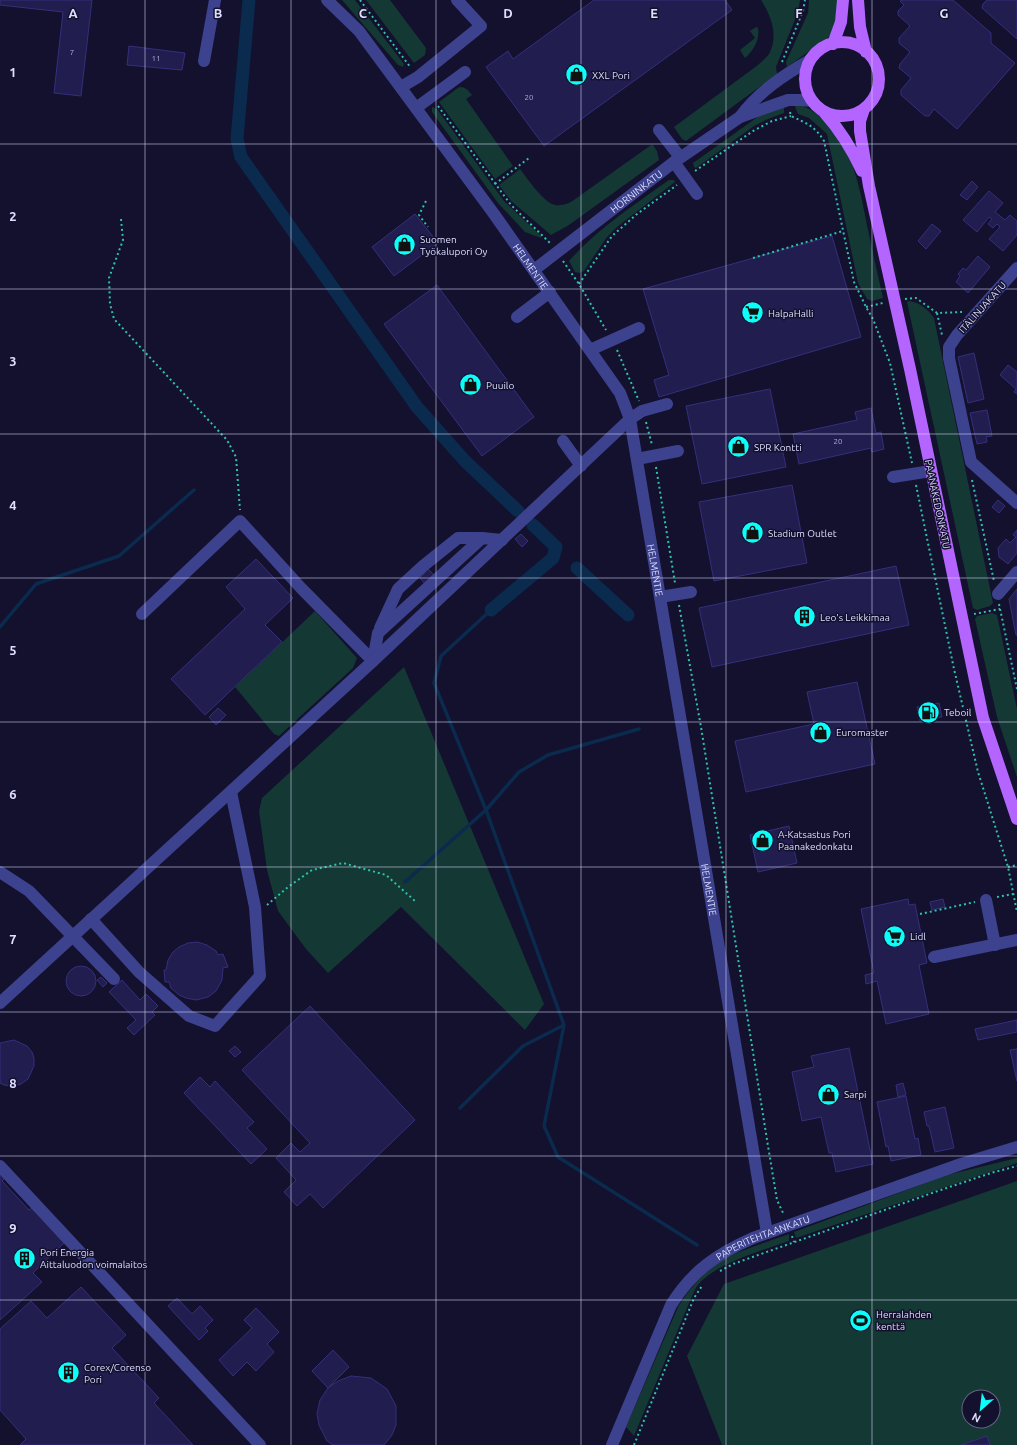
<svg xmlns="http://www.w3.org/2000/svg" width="1017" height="1445" viewBox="0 0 1017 1445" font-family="Ubuntu,sans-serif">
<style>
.green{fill:#143833;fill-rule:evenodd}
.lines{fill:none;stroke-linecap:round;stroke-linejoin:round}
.stream{stroke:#0a2b4e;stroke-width:3.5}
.canal{stroke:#0a2b4e;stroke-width:13}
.building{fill:#211d4f;stroke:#352f7c}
.path{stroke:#2ec3a9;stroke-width:2;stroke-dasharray:2 3;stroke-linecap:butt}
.minor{stroke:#3c428d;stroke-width:12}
.major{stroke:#b465ff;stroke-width:12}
.grid{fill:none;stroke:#dedeff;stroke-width:1;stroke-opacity:0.55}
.labels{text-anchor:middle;stroke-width:3;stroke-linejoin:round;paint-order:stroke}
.number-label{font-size:8px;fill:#afaed3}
.poi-label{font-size:10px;fill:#dedeff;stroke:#13112e;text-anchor:start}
.street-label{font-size:10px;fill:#dedeff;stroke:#13112e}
.grid-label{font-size:13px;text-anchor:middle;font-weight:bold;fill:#dedeff;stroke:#13112e;stroke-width:3;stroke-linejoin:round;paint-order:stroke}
</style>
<rect width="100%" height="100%" fill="#13112e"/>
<!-- green -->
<path class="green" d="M342,0H355L404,64L403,67L398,65Z
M366,0H390L426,48L425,55L414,63Z
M761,0H800L798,12L776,67L777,74L686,141L682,139L674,127L758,65C761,62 766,58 769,54C779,35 771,16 761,0Z
M809,0H838L835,25L829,37L787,67L786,62L808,13Z
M756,27L758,28C760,40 754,50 745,58L740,50L755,38L750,31Z
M459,87C466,87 468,90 472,95L466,99L513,166L495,179L439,102Z
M794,104C806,106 814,111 823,119C854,148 860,190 868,230C873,253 878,276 883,298L872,301L867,299L858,283L827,134L809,118L798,114Z
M432,107L437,109L504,201L541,236V238L525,232L498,203L432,112Z
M784,107V113L768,119L754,126L696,168L694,167L693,163L759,116Z
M651,145H653L657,151L659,160L569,225L551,235L511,201L499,185L520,169C527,178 544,203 555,205C561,206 566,204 571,202Z
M669,180H674L675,182L617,227L607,237L584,271L579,273L575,272L569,261C597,229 634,205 669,180Z
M909,301C919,302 928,309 934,318L993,603L990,606L977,610L973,608L907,302Z
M315,611L357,658L353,668L279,736L274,734L235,687Z
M992,613L997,615L1017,709V777L997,717L975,619L977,616Z
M404,667L544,1004L525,1030L401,907L328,973L306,949L278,911L267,870L259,811L262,798Z
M1017,1158V1163L796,1238L794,1232L947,1175Z
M1017,1181V1445H722L687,1356L724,1284ZM969,1397H993V1421H969Z
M789,1234V1241C764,1250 714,1264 698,1285C695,1288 694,1293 692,1296L634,1436L626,1427L678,1307C688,1291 701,1275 717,1264C738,1250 765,1243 789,1234Z"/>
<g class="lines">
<!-- stream -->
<path class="stream" d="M491,610L441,656L434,683L486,810L564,1025L544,1126L558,1157L697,1245
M0,627L36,584L119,556L194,490
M405,882L486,810L519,772L548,755L639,729
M460,1108L523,1046L564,1025"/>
<!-- canal -->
<path class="canal" d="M249,0L237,139L241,157L417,407L465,461L518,511
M577,568L628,615
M491,610L553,558L556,547L533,525"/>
</g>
<!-- building -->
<path class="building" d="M0,0H92L81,96L54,93L63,12L0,5Z
M594,0H725L732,10L544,146L486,67L508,51L513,59Z
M902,0H953L991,33V43L1015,63L957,129L934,109L929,116H925L901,95V90L911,78L899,68L900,64L910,52L899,43V38L910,26L898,15V11L904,5L900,1Z
M987,0H1017V39L982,8L983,4Z
M129,46L185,53L182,70L127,65Z
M972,181L978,187L967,200L960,195Z
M989,191L1003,203L995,212L1005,220L1010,215L1017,221V235L1003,251L989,239L1000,227L997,224L993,228L988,224L992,219L989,217L977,232L963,220Z
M415,214L438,243L394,276L372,247Z
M932,224L941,231L926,249L918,241Z
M832,236L861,337L659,397L654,380L669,375L643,289Z
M978,256L990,267L968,293L956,282L960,276L958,274L963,268L966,270Z
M437,285L534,417L482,456L384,324Z
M974,353L984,399L968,403L958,357Z
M1008,365L1017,372V394L1014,392L1016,389L1000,375Z
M770,389L786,467L702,484L686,406Z
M871,408L876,433L881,432L884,449L872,452L871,448L799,464L793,434L857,420L855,412Z
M987,410L992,436L986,437L987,442L977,444L970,413Z
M792,485L807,563L714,581L699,502Z
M998,500L1005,506L999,513L992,507Z
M1017,530V553L1008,564L999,557L998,548L1006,539L1010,543L1016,537L1013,535Z
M521,534L528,541L522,547L515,539Z
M256,559L293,598L265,625L282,642L205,715L171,679L245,609L226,587Z
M896,566L909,625L712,667L699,608Z
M428,569L434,575L425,584L420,578Z
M1017,589V635H1016L1009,599Z
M857,682L875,764L746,792L735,741L814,724L807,692Z
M939,703L942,717L920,721L917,707Z
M218,708L226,715L216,725L209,717Z
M789,826L797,863L758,872L750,835Z
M908,899L909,905L915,904L927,963L919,965L929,1014L886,1024L877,981L866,984L865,975L874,973L861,909Z
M943,899L945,907L932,910L930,902Z
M197,942L207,945L216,951L218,955L223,954L228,967L223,968L222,980L216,991L208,997L196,1000L186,998L179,995L171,988L169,982H165L164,970H166L168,960L173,952L179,947L188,943Z
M66 981a15 15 0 1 1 30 0a15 15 0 1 1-30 0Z
M101,977L107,983L103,987L97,980Z
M122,980L140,1000L146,994L158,1006L152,1012L155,1015L134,1035L127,1028L136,1020L109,992Z
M310,1006L415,1120L323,1208L310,1194L297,1206L284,1192L296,1180L276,1158L291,1143L300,1152L310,1143L242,1070Z
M1017,1020V1032L978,1040L975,1029Z
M14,1040L27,1046L32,1052L34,1058V1066L28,1079L21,1084L14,1086L4,1085L0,1083V1043Z
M235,1046L241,1052L235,1057L229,1051Z
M849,1048L873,1164L836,1172L832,1153H829L821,1117L802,1121L792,1072L814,1067L811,1056Z
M1017,1049V1081L1010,1050Z
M200,1077L210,1087L215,1081L254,1122L247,1128L267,1149L251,1164L184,1093Z
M903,1083L906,1095L898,1097L896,1085Z
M906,1096L915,1139L918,1138L921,1155L891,1161L888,1146L886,1147L877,1102Z
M945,1107L954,1148L935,1152L929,1126H927L924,1112Z
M0,1173L5,1178L2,1181L29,1210L32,1208L64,1243L33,1273L42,1282L0,1320Z
M81,1287L126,1335L112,1348L159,1398L154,1403L193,1445H20L26,1439L0,1410V1329L31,1301L47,1318Z
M177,1298L192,1314L200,1306L213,1320L205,1328L208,1331L199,1340L168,1306Z
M256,1308L279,1332L267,1344L274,1352L256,1371L247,1362L233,1376L219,1360L252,1328L244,1320Z
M333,1350L349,1367L328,1388L312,1371Z
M351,1376L371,1378L387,1389L396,1406V1425L392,1435L384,1445H333L327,1441L319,1425L317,1414L320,1400L328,1388L338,1381Z
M987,1436L990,1445H961Z"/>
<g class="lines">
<!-- path -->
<path class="path" d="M360,0L411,68
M782,62L803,11L805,0
M438,106L511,205L550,243
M790,112L791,116C806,123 815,126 824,141L854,282L866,307L873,319L890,363L912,463
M695,171L753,131L772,121L791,116
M495,184L529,158
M426,201L419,215L428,227
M121,219L123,240L109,278L110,304L114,319L227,440L236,457L240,510
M753,258L843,231
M563,261L579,284L606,330
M579,284L612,236L637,214L677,185
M905,299L916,298L937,313L962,312
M866,307L883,303
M937,313L942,335
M617,350L639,401
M646,422L652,445
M656,467L675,583
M972,480L994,581
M916,485L954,669L978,772L1008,867L1017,912
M999,604L1017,689
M679,605L701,727L768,1146L777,1200L784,1215
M974,614L1000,609
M1008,867L1017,865
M997,897L1013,894
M267,905L288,887L312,870L343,863L386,875L415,901
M920,914L975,902
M792,1236L794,1242
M720,1271L733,1264L935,1192L991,1173L1017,1166
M634,1445L694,1298L702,1286"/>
<!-- minor -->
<g class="minor">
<path id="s1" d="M327,0L359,31L494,214L620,393L630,419L767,1233"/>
<path d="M204,61L215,0"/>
<path d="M401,87L418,77L481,26L457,0"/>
<path d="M416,108L465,72"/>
<path d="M740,117C758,92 784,75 810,60"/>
<path d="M659,130L680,157"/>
<path d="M674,162L697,194"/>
<path d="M1017,268L957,335L949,347V358L971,462L1017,503"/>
<path id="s2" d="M534,270L674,162L740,117L788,100H800L812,101"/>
<path d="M517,317L550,292"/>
<path d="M590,350L639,328"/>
<path d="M563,441L581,466"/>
<path d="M637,459L678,451"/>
<path d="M893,477L931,471"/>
<path d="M998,594L1017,572"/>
<path d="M660,597L691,592"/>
<path d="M142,614L240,521L301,588L373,661"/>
<path d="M380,628L398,589L423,566L458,538H482"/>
<path d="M373,661L378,633L482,538L502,540"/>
<path d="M0,872L29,891L114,979"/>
<path d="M986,900L995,945"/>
<path d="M91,919L139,972L189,1016L215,1026L260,976L255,907L231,792"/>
<path d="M934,957L1017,940"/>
<path d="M0,1003L373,661L630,419L642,411L667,404"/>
<path d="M0,1166L260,1445"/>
<path id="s3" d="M612,1445L671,1305C692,1271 717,1254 753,1238L961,1164L1017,1147"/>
</g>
<!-- major -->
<path class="major" d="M858,0L860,27L866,52
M805 79a37 37 0 1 1 74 0a37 37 0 1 1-74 0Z
M833,44L841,22L843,0
M864,109L860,121V131L869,186L910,369L983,718L1017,819
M824,112C840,130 852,149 862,171"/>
</g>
<!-- grid -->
<path class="grid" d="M145,0V1445M291,0V1445M436,0V1445M581,0V1445M726,0V1445M872,0V1445M0,144H1017M0,289H1017M0,434H1017M0,578H1017M0,722H1017M0,867H1017M0,1012H1017M0,1156H1017M0,1300H1017"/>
<!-- icons -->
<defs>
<symbol id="shop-disc" viewBox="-11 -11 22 22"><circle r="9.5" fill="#0afffb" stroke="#13112e"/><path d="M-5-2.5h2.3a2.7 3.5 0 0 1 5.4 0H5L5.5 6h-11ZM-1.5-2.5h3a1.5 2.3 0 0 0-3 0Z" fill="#111"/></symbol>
<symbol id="supermarket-disc" viewBox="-11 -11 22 22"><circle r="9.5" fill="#0afffb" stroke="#13112e"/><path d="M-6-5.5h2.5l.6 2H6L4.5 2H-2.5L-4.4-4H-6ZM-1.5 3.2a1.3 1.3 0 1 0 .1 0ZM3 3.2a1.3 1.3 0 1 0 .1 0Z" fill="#111"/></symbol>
<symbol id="building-disc" viewBox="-11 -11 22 22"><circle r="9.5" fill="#0afffb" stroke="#13112e"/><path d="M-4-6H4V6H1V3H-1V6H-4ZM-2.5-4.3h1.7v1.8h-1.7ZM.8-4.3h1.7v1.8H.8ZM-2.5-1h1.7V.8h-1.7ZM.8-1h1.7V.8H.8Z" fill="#111"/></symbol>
<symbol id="fuel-disc" viewBox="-11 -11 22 22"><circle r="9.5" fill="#0afffb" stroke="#13112e"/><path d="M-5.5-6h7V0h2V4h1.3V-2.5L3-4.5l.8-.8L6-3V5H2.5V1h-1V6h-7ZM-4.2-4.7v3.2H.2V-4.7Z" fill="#111"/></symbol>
<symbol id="stadium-disc" viewBox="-11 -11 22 22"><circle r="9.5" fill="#0afffb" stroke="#13112e"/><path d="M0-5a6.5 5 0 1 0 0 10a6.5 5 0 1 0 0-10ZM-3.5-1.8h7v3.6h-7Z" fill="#111"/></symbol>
</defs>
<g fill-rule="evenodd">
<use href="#shop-disc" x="564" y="62" width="25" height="25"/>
<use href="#shop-disc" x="392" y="232" width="25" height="25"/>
<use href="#supermarket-disc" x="740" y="300" width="25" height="25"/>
<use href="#shop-disc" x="458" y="372" width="25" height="25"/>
<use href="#shop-disc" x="726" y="434" width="25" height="25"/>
<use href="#shop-disc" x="740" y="520" width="25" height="25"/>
<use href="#building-disc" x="792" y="604" width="25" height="25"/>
<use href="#fuel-disc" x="916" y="700" width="25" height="25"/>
<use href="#shop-disc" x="808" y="720" width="25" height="25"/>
<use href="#shop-disc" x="750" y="828" width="25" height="25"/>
<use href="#supermarket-disc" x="882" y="924" width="25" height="25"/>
<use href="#shop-disc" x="816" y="1082" width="25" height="25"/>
<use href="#building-disc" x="12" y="1246" width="25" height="25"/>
<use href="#stadium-disc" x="848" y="1308" width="25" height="25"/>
<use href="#building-disc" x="56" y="1360" width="25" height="25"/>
</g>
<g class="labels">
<!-- number labels -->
<g class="number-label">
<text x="72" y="55">7</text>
<text x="156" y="61">11</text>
<text x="529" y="100">20</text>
<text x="838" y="444">20</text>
</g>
<!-- poi labels -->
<g class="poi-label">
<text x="592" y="79">XXL Pori</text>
<text x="420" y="243">Suomen<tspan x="420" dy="12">Työkalupori Oy</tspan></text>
<text x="768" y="317">HalpaHalli</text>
<text x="486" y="389">Puuilo</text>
<text x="754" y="451">SPR Kontti</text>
<text x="768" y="537">Stadium Outlet</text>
<text x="820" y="621">Leo's Leikkimaa</text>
<text x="944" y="716">Teboil</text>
<text x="836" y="736">Euromaster</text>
<text x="778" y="838">A-Katsastus Pori<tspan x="778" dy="12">Paanakedonkatu</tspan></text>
<text x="910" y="940">Lidl</text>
<text x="844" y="1098">Sarpi</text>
<text x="40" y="1256">Pori Energia<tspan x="40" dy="12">Aittaluodon voimalaitos</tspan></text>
<text x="876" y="1318">Herralahden<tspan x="876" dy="12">kenttä</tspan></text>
<text x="84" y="1371">Corex/Corenso<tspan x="84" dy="12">Pori</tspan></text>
</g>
<!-- street labels -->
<g class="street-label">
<text dy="4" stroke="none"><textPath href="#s2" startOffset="129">HORNINKATU</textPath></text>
<text dy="4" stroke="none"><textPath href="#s1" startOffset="336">HELMENTIE</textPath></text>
<text transform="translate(982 307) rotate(-48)" y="4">ITÄLINJAKATU</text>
<text transform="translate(938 504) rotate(78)" y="4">PAANAKEDONKATU</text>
<text dy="4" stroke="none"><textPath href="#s1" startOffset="672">HELMENTIE</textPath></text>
<text dy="4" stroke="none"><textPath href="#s1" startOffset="996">HELMENTIE</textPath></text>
<text dy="4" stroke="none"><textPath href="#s3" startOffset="269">PAPERITEHTAANKATU</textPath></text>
</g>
</g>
<g class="grid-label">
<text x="73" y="18">A</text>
<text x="218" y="18">B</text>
<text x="363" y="18">C</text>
<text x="508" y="18">D</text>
<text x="654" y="18">E</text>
<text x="799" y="18">F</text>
<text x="944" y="18">G</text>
<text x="13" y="77">1</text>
<text x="13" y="221">2</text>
<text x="13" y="366">3</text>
<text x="13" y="510">4</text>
<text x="13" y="655">5</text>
<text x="13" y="799">6</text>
<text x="13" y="944">7</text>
<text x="13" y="1088">8</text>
<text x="13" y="1233">9</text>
</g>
<!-- north arrow -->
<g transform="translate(981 1409) rotate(208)"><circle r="19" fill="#13112e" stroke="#646382"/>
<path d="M0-3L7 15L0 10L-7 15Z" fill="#0afffb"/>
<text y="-6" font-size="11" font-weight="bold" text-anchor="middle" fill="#dedeff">N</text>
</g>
</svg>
